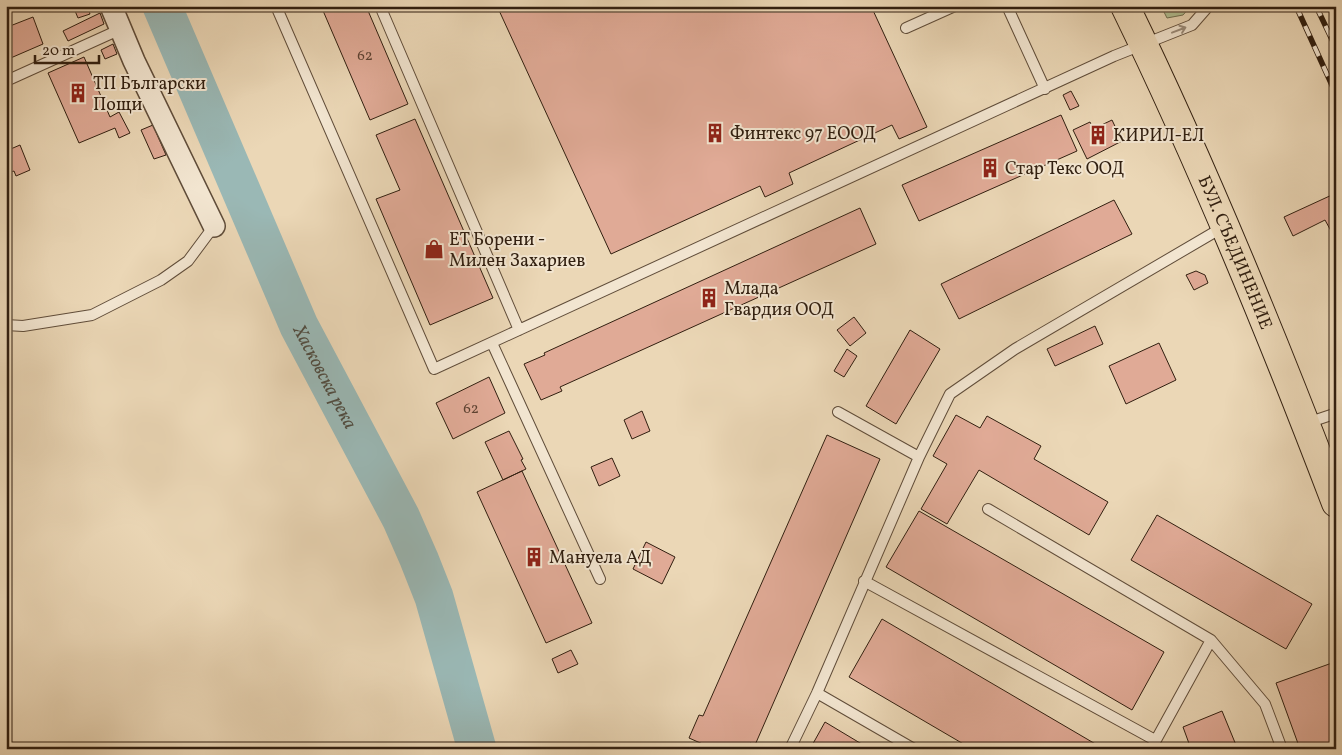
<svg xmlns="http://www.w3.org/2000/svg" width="1342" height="755" viewBox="0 0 1342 755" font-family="Vollkorn,serif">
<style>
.green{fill:#b2bf92;stroke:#726f51}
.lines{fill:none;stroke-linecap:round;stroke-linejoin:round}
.river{stroke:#9ab8b5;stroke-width:39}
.building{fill:#e0aa96;stroke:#311f10}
.service-casing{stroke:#604d3a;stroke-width:12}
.minor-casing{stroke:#604d3a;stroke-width:24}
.primary-casing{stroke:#311f10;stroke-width:30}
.service{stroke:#f2e5d0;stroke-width:10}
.minor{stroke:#f2e5d0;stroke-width:21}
.primary{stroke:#ebd7b6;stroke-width:28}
.rail-casing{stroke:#311f10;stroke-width:5.5}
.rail{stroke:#f2e5d0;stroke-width:4;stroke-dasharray:11;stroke-linecap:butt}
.oneway{stroke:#9b8c7a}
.labels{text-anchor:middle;stroke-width:4;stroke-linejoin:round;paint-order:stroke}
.number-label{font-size:15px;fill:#5d4232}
.poi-label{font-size:18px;fill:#311f10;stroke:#f2e5d0;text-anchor:start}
.street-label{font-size:18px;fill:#311f10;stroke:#f2e5d0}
.water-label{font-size:19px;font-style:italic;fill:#504d42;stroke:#f2e5d0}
</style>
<rect width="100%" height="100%" fill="#ebd7b6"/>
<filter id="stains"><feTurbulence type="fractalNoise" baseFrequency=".004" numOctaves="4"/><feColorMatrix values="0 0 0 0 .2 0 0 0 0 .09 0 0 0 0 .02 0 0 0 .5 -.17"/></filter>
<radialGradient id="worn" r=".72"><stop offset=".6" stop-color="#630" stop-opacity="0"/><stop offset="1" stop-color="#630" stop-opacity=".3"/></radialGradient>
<!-- green -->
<path class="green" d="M1161,6H1191L1183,15L1167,18Z"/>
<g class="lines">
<!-- river -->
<path class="river" id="s1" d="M162,6L299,326L401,518L419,559L434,597L477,749"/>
</g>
<!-- building -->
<path class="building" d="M73,6H87L90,14L78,18Z
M321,6H366L408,104L370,120Z
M497,6H871L927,127L899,139L892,125L789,173L793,184L765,197L760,186L611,254Z
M100,13L104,24L68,41L63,31Z
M33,17L43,44L6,60V21L10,26Z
M113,44L117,54L105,59L101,50Z
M84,57L110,117L119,112L130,133L119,138L115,128L79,143L48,73Z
M1071,91L1079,106L1070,110L1063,95Z
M1061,115L1077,151L919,221L902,185Z
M415,119L493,298L430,325L376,199L400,190L376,135Z
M1112,120L1122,141L1087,159L1073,130L1090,122L1093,129Z
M153,125L166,155L154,159L141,130Z
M20,145L30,170L16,176L14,171L6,174V151Z
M1334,194L1336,197V240L1325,220L1293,236L1284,217Z
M1114,200L1132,234L959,319L941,284Z
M860,208L876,244L560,387L562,391L541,400L524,364L545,355L544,353Z
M1196,271L1205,275L1208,283L1194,290L1186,275Z
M854,317L866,333L850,346L837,330Z
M1095,326L1103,344L1055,366L1047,349Z
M910,330L940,349L896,424L866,406Z
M1159,343L1176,380L1126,404L1109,366Z
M847,349L857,356L844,377L834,371Z
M489,377L505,413L453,439L436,403Z
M642,411L650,431L632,439L624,420Z
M956,415L980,428L987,416L1041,446L1034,459L1108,502L1089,535L979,470L947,524L921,509L947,464L933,456Z
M509,431L523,459L521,460L526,469L503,480L485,442Z
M827,435L880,459L755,745L750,743L748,749H714L689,738L699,715L703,716Z
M612,458L620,476L599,486L591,467Z
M522,471L592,623L546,643L477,492Z
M919,511L1164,652L1132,710L886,567Z
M1157,515L1312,604L1286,649L1131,560Z
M646,542L675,557L662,584L633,569Z
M882,619L1104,749H972L849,677Z
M571,650L578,664L558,673L552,659Z
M1332,663L1336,674V749H1300L1276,683Z
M1222,711L1236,745L1226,749H1191L1183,727Z
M825,722L870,749H810Z"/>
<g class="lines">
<defs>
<path id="service" d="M276,6L434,369L1114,56L1192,25L1206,9L1207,6
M380,6L519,330
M1007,6L1045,89
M6,7L8,6
M906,28L955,6
M6,81L121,29
M6,325L23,326L92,315L161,280L188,261L214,226
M492,343L600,579
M838,412L919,457
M1307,423L1334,414L1336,417
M988,509L1211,640L1151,749
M864,581L1155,740
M1211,640L1265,704L1282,749
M817,693L914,749
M790,749L817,693L919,457L950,394L1015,349L1225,226"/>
<path id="minor" d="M111,6L134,61L214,226"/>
<g id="primary">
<path id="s2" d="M1125,6C1204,168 1272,335 1336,503"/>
</g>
</defs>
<!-- service casing -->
<use href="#service" class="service-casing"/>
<!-- minor casing -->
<use href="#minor" class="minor-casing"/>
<!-- primary casing -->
<use href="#primary" class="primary-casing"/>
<!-- service -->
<use href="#service" class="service"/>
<!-- minor -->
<use href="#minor" class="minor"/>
<!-- primary -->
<use href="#primary" class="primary"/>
<defs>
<path id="rail" d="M1296,6L1336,94
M1316,6L1336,48"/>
</defs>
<!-- rail casing -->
<use href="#rail" class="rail-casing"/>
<!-- rail -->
<use href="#rail" class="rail"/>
</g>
<!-- one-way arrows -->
<defs><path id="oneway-shaft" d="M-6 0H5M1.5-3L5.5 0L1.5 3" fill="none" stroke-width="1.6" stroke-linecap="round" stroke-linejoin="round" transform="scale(1.25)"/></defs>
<use class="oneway" href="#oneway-shaft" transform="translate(1179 30) rotate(-21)"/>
<!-- icons -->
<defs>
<symbol id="building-bare" viewBox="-9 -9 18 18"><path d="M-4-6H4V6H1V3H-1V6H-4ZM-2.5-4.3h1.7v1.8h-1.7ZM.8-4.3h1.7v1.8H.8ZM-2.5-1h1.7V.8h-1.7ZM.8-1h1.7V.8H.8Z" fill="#8f2418" stroke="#f2e5d0" stroke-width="2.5" paint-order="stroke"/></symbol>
<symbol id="shop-bare" viewBox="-9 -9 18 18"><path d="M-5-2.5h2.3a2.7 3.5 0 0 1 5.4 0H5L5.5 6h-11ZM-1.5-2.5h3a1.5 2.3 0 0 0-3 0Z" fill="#8f2418" stroke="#f2e5d0" stroke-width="2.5" paint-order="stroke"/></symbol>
</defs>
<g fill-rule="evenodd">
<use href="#building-bare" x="64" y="79" width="28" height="28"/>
<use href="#building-bare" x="701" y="119" width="28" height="28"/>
<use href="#building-bare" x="1084" y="121" width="28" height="28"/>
<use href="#building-bare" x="976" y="154" width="28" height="28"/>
<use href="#shop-bare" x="420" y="235" width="28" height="28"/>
<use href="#building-bare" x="695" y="284" width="28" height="28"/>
<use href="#building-bare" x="520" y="543" width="28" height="28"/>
</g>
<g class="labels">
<!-- number labels -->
<g class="number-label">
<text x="365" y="60">62</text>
<text x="471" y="413">62</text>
</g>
<!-- poi labels -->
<g class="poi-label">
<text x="93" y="89">ТП Български<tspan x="93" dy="21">Пощи</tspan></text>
<text x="730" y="139">Финтекс 97 ЕООД</text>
<text x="1113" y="141">КИРИЛ-ЕЛ</text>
<text x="1005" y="174">Стар Текс ООД</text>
<text x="449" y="245">ЕТ Борени -<tspan x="449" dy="21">Милен Захариев</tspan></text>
<text x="724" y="294">Млада<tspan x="724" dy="21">Гвардия ООД</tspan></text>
<text x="549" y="563">Мануела АД</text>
</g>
<!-- street labels -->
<g class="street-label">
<text dy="6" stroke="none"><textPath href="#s2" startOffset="270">БУЛ. СЪЕДИНЕНИЕ</textPath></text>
</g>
<!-- water labels -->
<g class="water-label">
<text dy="7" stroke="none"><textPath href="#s1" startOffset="405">Хасковска река</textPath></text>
</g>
</g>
<!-- margin -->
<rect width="1342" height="755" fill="none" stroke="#ebd7b6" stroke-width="25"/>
<rect x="8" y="8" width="1327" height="740" fill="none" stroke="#311f10" stroke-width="2.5"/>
<rect x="12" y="12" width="1317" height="730" fill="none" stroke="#311f10"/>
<!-- scale -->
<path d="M35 55v8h64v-8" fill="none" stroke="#311f10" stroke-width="2.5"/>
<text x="42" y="55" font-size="15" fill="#311f10" stroke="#f2e5d0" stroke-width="4" paint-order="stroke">20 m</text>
<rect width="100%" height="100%" filter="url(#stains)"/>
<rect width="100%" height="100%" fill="url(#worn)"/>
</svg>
